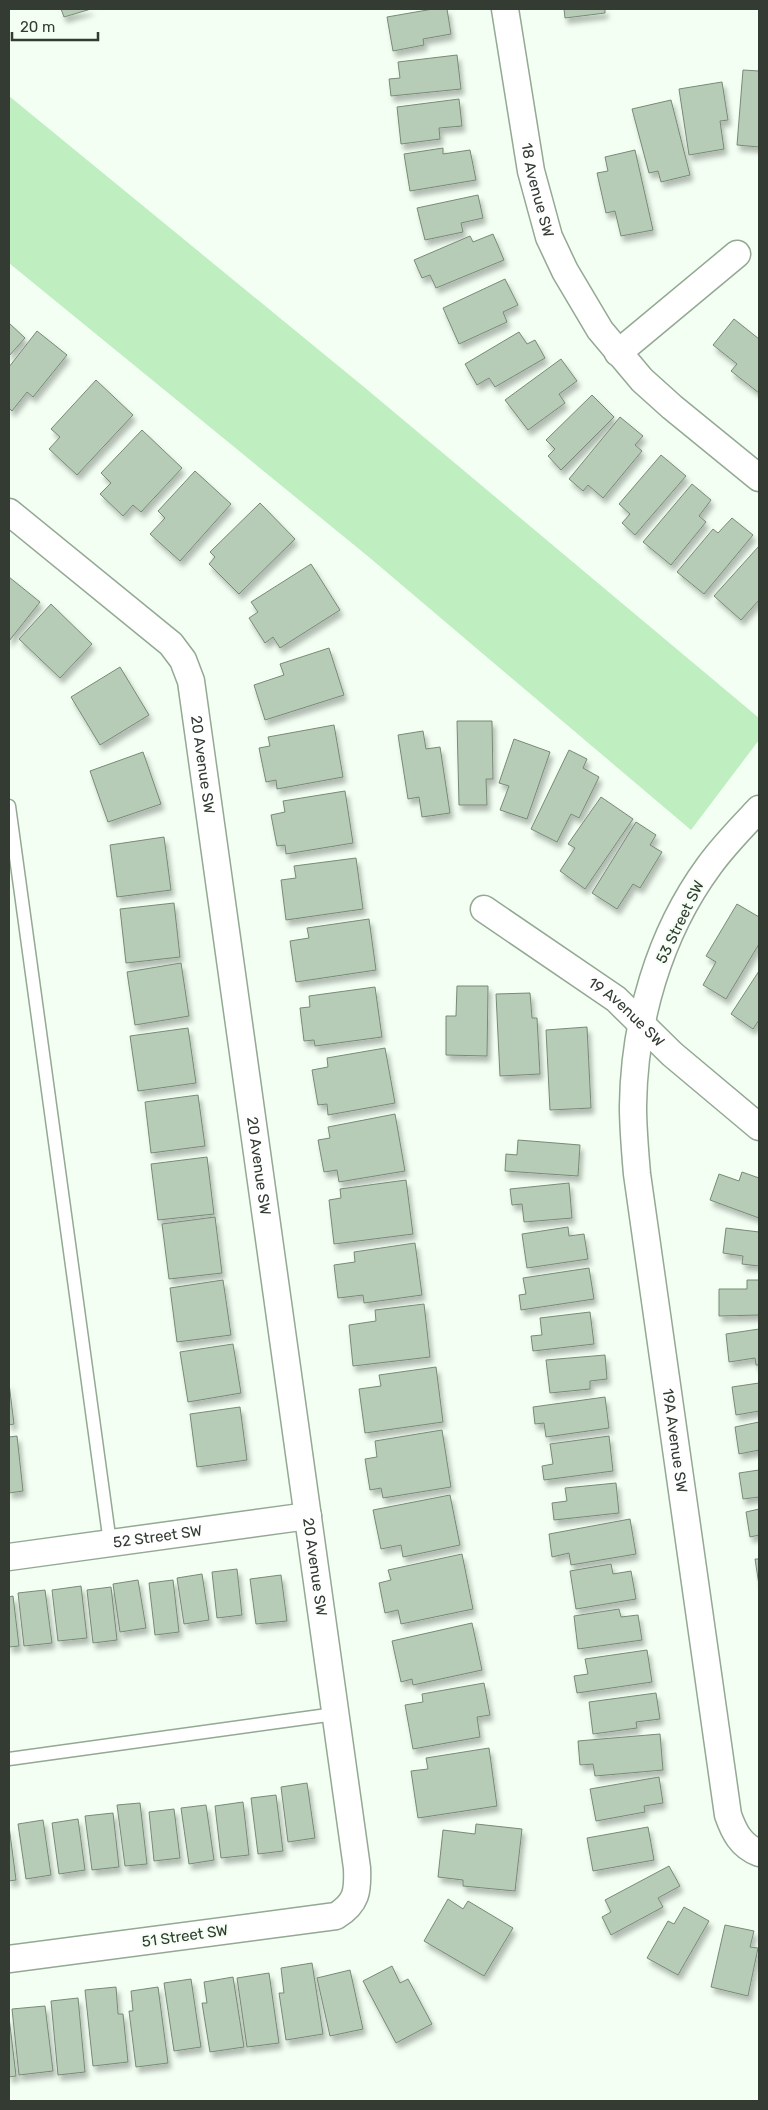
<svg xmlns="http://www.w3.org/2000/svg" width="768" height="2110" viewBox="0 0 768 2110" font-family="Rubik,sans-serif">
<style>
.green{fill:#bfeec0}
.building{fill:#b7ccb7;stroke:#778a77;filter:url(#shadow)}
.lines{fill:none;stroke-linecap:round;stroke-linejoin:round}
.lane-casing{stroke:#94a894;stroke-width:15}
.street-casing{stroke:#94a894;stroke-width:29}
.lane{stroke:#fff;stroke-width:12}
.street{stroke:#fff;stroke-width:26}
.labels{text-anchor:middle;stroke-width:4;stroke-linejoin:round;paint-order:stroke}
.street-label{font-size:15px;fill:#333b33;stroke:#f2fff2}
</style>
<defs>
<filter id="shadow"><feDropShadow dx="3" dy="5.5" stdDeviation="2.5" flood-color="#0004"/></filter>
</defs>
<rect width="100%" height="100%" fill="#f2fff2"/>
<!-- green -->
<path class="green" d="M9,96L364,387L759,718V740L691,830L370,558L9,263Z"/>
<!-- building -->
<path class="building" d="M61,9H91L64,17Z
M433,9H447L451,34L423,39L424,45L393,51L387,17Z
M564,9H605V13L565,18Z
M457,55L461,89L391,96L389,79L400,78L398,62Z
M743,70L759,71V147L737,145Z
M722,82L728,120L720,121L724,149L689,155L679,89Z
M459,99L462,126L439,128L440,139L401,144L397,107Z
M671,100L690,175L661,182L658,171L649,173L632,109Z
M443,148V154L470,150L476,180L410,191L404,154Z
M635,150L653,230L621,236L615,211L606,213L597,173L608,171L605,157Z
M478,195L483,218L461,223L463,232L425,240L417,208Z
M493,234L504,260L436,288L430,275L422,278L414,260L470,236L473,242Z
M505,279L518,305L503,312L507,322L459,344L443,308Z
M734,319L759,339V393L731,371L737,364L713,345Z
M9,323L25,338L9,356Z
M37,331L67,355L33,397L27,392L12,411L9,408V367Z
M519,332L527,344L535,340L545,358L495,387L489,378L477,385L465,364Z
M561,359L577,381L559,394L565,403L528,430L505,400Z
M96,380L133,415L77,475L49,449L60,437L51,429Z
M592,395L614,417L561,470L548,456L555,449L546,440Z
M620,417L643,436L635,445L642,451L603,498L588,485L583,491L569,479Z
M142,430L182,468L141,512L133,505L123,516L100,494L111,483L101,473Z
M661,455L686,476L635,535L622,523L630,514L619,504Z
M195,471L231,504L180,561L150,534L165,518L158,511Z
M692,484L711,500L699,516L706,522L671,565L643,542Z
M260,503L295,539L239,594L209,564L215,557L210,552Z
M732,518L753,535L704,594L677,572L713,529L718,533Z
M759,546V600L741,620L714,596Z
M311,564L340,610L280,648L273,637L265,643L249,618L258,612L251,602Z
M9,577L40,602L9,641Z
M51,604L92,644L60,678L19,639Z
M329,648L344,695L265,720L254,685L284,675L280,664Z
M120,667L149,715L100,745L71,697Z
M457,721H492L493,779H486L487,805H459Z
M334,725L343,777L277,789L276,780L266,782L259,748L270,746L268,737Z
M423,731L426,749L440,747L450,813L422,817L419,797L408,799L398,735Z
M514,739L550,752L527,819L500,810L509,786L499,783Z
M569,750L587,759L583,768L599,777L579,818L571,814L557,842L531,829Z
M143,752L161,804L108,822L90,771Z
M345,791L353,843L286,854L285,845L277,846L271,815L285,812L283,801Z
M601,797L633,819L585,889L560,871L575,848L568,844Z
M636,822L656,835L650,845L662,852L640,888L633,884L617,909L592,893Z
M164,837L171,890L117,897L110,845Z
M356,858L363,909L286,920L281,880L296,878L294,866Z
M174,903L180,957L126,963L120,909Z
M737,904L759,917V944L726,999L703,985L716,962L706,956Z
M369,919L376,970L296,982L290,941L309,938L307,928Z
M181,963L189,1016L135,1025L127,972Z
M759,971V1020L753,1029L731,1014Z
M457,986H488L487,1056L446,1055V1016H456Z
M375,987L382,1037L315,1046L314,1040L304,1041L300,1008L310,1007L309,996Z
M530,993L532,1018H537L540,1074L500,1076L496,994Z
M587,1027L591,1108L550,1110L546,1030Z
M188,1028L196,1083L138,1091L130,1036Z
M385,1048L395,1103L328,1115L327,1104L318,1105L312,1070L328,1067L327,1058Z
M198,1095L205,1146L151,1153L145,1102Z
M395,1114L405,1171L339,1182L337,1170L324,1172L318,1140L330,1138L328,1127Z
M518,1140L580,1145L578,1176L505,1171L506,1154L517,1155Z
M207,1157L214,1214L158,1220L151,1164Z
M742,1172L759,1178V1218L710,1200L719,1174L739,1181Z
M406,1180L413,1234L334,1244L329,1200L341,1198L340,1189Z
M569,1183L572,1218L524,1222L522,1204L512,1205L510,1189Z
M215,1217L222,1273L169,1279L162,1224Z
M568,1227L569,1236L584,1234L588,1259L527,1268L522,1234Z
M726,1228L759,1232V1266L742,1264L743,1256L723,1253Z
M415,1243L422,1295L364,1303L363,1295L338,1298L334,1265L355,1262L354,1252Z
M589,1268L594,1299L521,1310L519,1295L526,1294L523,1278Z
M223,1280L231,1335L177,1342L170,1288Z
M747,1280H759V1315L719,1316V1289H747Z
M424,1304L430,1357L353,1366L349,1325L376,1321L375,1310Z
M590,1312L594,1344L533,1351L531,1336L542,1335L540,1318Z
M759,1329V1365H756L755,1358L729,1362L726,1334Z
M233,1344L241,1393L188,1402L180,1352Z
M605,1355L607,1379L590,1381V1389L550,1393L546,1360Z
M436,1367L443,1422L365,1433L359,1389L381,1386L379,1375Z
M9,1383L14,1424L9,1425Z
M759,1383V1411L736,1415L732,1387Z
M605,1397L609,1428L546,1437L544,1423L535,1424L533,1407Z
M240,1407L247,1460L197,1467L190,1414Z
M759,1422V1450L739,1454L735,1427Z
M442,1430L451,1487L383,1498L381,1488L370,1490L365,1459L377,1457L375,1441Z
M17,1436L23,1491L9,1493V1437Z
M609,1436L613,1471L544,1480L542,1466L553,1464L550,1444Z
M759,1470V1497L743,1499L739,1473Z
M616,1483L619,1513L554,1520L552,1503L567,1501L565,1488Z
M450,1495L460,1545L403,1557L401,1545L381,1549L373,1510Z
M759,1509V1535L750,1537L746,1512Z
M630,1519L636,1554L571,1565L569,1553L552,1557L549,1534Z
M462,1554L473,1609L401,1624L398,1610L385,1613L379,1583L391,1580L388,1570Z
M755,1559H759V1585Z
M611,1564L613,1574L631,1571L636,1599L576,1609L570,1571Z
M237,1569L242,1615L217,1618L212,1572Z
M202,1574L209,1620L184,1624L177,1578Z
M281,1575L287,1621L256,1624L250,1579Z
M138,1580L146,1628L120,1632L113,1584Z
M173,1580L179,1632L155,1635L149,1583Z
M81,1586L87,1638L58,1641L52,1590Z
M111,1587L117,1640L93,1643L87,1590Z
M45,1590L52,1643L24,1646L18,1593Z
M13,1596L19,1646L9,1647V1597Z
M619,1609L621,1617L638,1615L642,1640L578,1649L574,1616Z
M472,1623L482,1670L413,1685L412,1679L401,1682L392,1641Z
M647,1650L652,1682L577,1693L574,1676L588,1674L585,1659Z
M484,1683L490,1715L477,1717L480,1737L413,1749L405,1705L423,1702L422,1694Z
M656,1693L660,1719L636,1722L637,1728L593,1734L589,1702Z
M660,1734L663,1770L595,1776L593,1764L580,1765L578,1741Z
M489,1748L497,1806L418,1818L411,1771L428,1769L426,1758Z
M659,1777L663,1803L644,1806L645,1812L596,1821L590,1789Z
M307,1783L315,1838L288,1842L281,1787Z
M276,1795L283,1851L258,1854L251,1798Z
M243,1802L249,1855L221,1858L215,1806Z
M140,1803L147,1864L125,1866L117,1805Z
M206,1805L214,1860L189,1864L181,1808Z
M174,1809L180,1858L154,1861L149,1812Z
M113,1813L119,1867L92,1870L85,1816Z
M78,1819L85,1870L59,1874L52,1823Z
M43,1820L51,1875L26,1879L18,1824Z
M476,1824L522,1829L515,1891L463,1886V1880L438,1877L443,1830L475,1834Z
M9,1826L16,1880L9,1881Z
M648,1827L654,1860L593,1871L587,1838Z
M669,1866L680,1886L658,1898L663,1907L611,1935L602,1917L611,1912L605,1900Z
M448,1899L463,1909L468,1901L513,1928L484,1976L424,1941Z
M684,1907L709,1921L678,1975L647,1958L668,1921L674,1924Z
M725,1925L754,1931L750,1947L758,1948L748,1996L711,1987Z
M312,1963L323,2034L286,2040L279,1993H284L281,1968Z
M392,1966L400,1983L408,1979L432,2024L396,2043L363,1981Z
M350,1970L363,2029L330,2036L317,1978Z
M269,1973L279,2043L247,2047L237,1978Z
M233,1977L244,2047L210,2052L202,2003H207L204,1982Z
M191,1979L201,2047L174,2051L164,1983Z
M116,1987L118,2014H123L128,2062L93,2066L85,1990Z
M158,1987L168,2063L136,2067L129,2011H133L131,1991Z
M78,1998L85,2072L58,2075L51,2001Z
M45,2006L53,2071L19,2075L12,2009Z
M9,2017L16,2076L9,2077Z"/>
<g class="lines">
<defs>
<path id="lane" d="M9,806L110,1543
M9,1759L335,1714"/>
<g id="street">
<path id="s1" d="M505,9L531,171L549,237L565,271L600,330L642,380L672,407L759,478"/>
<path d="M618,353L737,254"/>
<path id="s2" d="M9,512L171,644L183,660L191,681L357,1868C358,1891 357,1903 336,1916L9,1959"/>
<path id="s3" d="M759,809C742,827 724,845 709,866C659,934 634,1022 633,1106C633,1129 635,1151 637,1174L728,1815C734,1832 741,1846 759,1853"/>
<path id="s4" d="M484,909L616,999L672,1054L759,1127"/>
<path id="s5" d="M9,1557L308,1516"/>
</g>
</defs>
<!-- lane casing -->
<use href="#lane" class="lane-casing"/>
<!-- street casing -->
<use href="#street" class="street-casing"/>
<!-- lane -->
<use href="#lane" class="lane"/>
<!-- street -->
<use href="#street" class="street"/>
</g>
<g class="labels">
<!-- street labels -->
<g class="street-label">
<text dy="5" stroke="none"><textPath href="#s1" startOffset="184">18 Avenue SW</textPath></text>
<text dy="5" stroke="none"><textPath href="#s2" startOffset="336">20 Avenue SW</textPath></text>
<text transform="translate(680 922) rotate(-64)" y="5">53 Street SW</text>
<text dy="5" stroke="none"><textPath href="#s4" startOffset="176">19 Avenue SW</textPath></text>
<text dy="5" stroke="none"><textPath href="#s2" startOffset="741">20 Avenue SW</textPath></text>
<text dy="5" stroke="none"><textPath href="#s3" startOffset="669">19A Avenue SW</textPath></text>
<text dy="5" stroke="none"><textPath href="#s5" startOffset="150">52 Street SW</textPath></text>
<text dy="5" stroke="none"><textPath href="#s2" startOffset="1146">20 Avenue SW</textPath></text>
<text transform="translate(185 1936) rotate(-8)" y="5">51 Street SW</text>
</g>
</g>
<!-- border -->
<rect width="768" height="2110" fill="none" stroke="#333b33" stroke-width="20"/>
<!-- scale -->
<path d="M12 32v8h86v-8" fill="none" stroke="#333b33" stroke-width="2.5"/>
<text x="20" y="32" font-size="15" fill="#333b33" stroke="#f2fff2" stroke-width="4" paint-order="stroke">20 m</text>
</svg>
